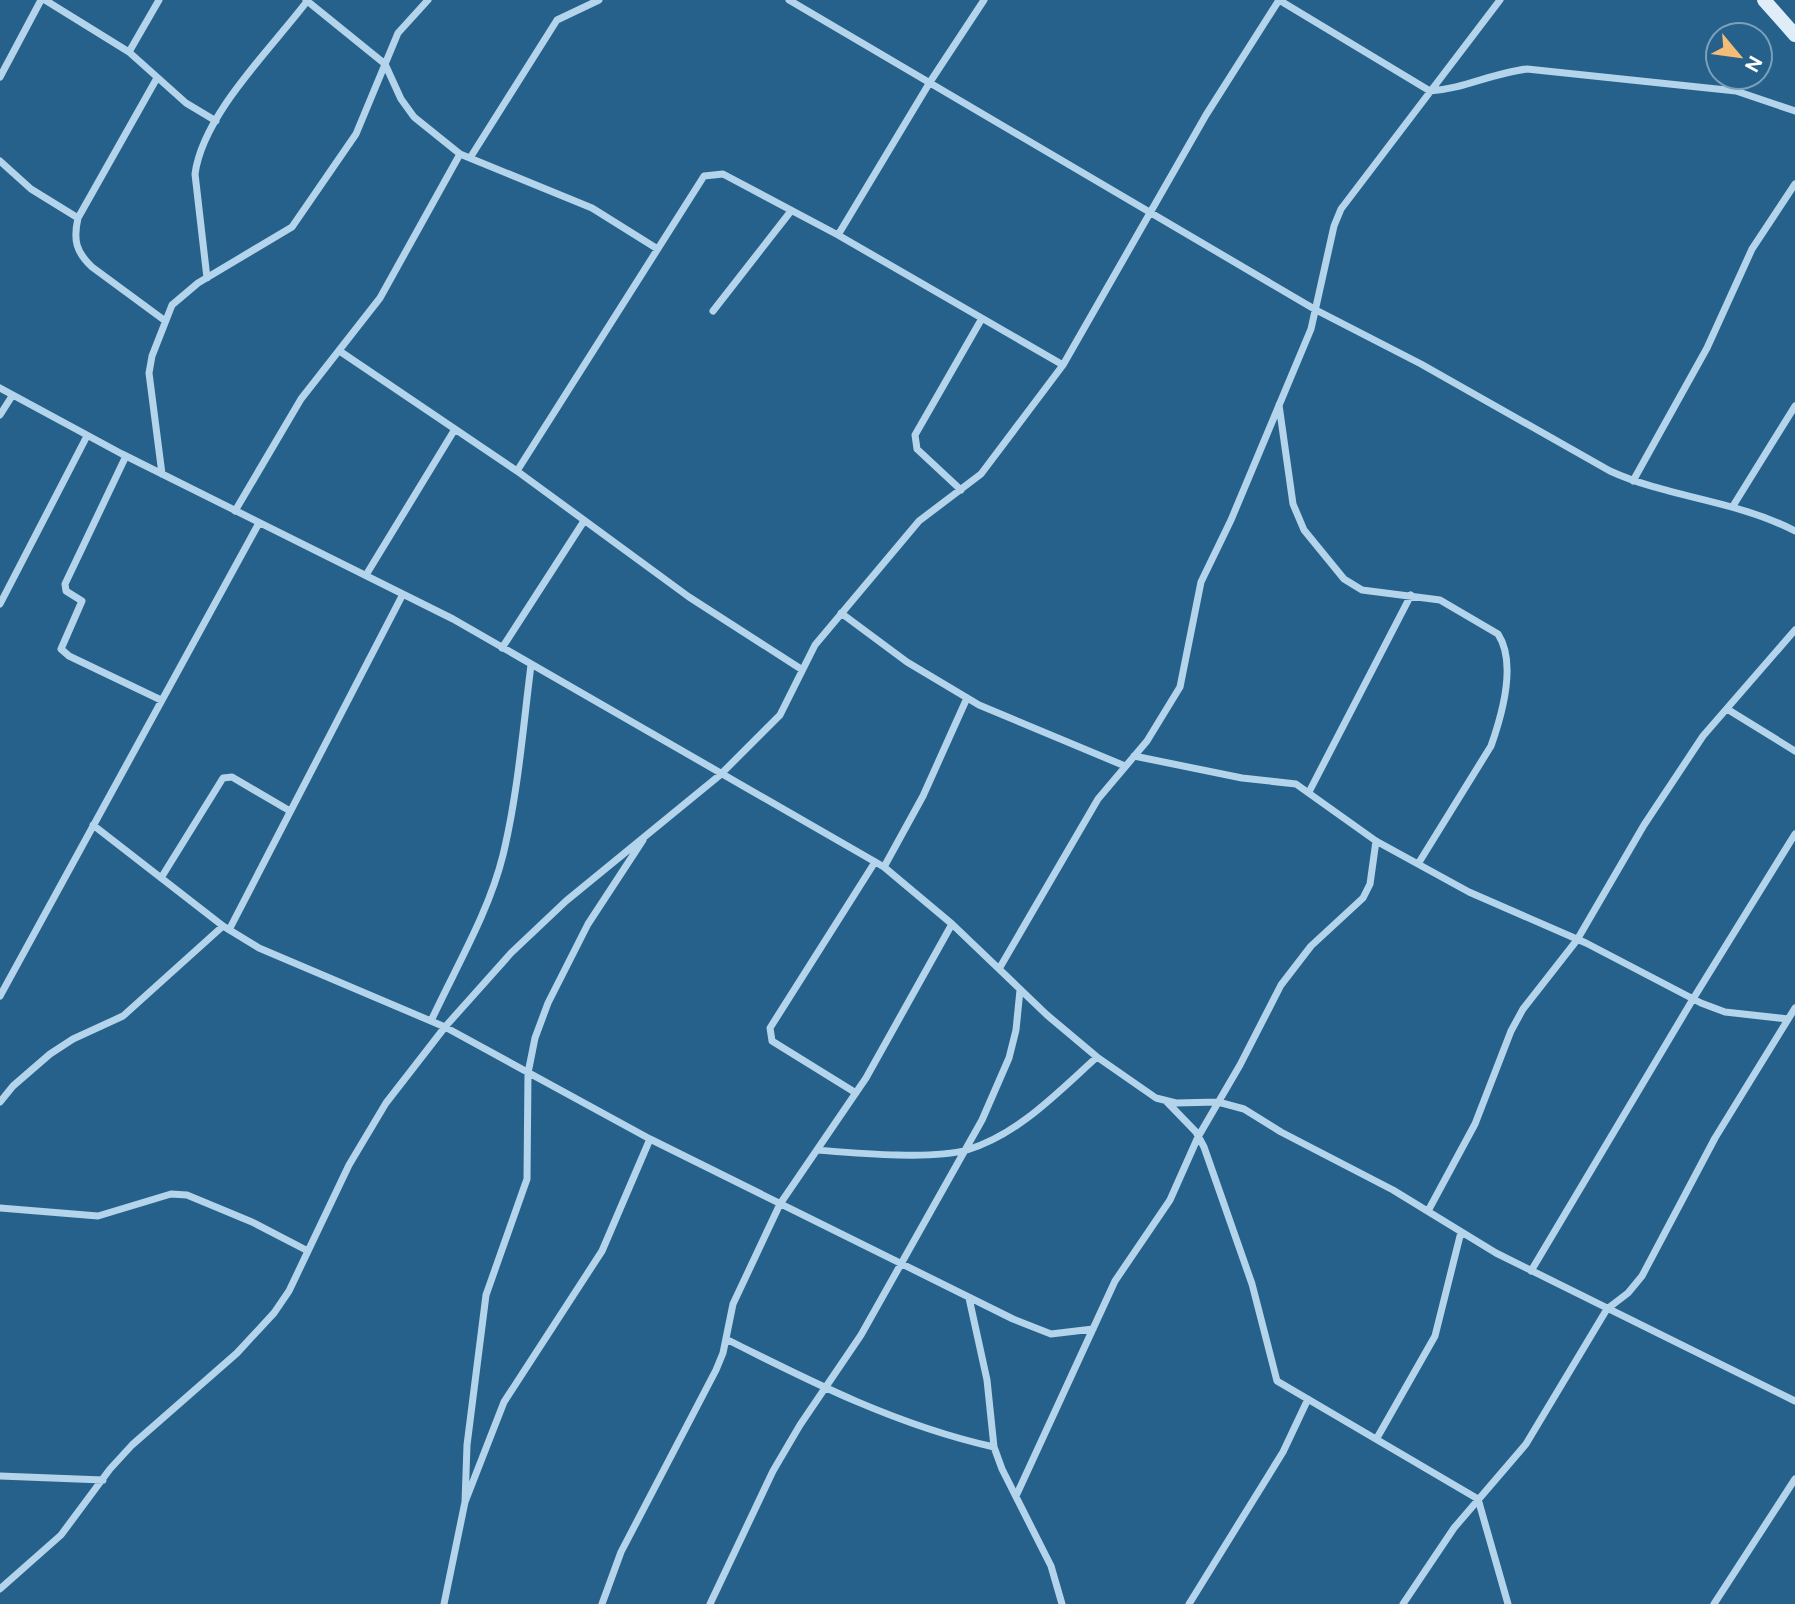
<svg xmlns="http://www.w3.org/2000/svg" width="1795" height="1604" viewBox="0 0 1795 1604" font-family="'Public Sans',sans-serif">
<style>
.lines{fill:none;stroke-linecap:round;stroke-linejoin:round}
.street{stroke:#b3d4ea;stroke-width:7}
.secondary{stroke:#deedf8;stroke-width:14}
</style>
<rect width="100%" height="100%" fill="#25618b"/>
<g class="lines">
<!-- street -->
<path class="street" d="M45,0L129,52L186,103L216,121
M306,0L385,64L401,99L414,117L460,154L592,208L656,248
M789,0L1316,310L1421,364L1610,471C1669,498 1736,500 1795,531
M1279,0L1430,91C1464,89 1492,73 1527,69L1736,91L1795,111
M129,52L159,0
M0,77L41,0
M157,78L78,218C73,240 76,252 92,267L164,320
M470,158L557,20L599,0
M0,161L31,189L78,218
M838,235L930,82L984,0
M207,278L195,174C203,114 272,48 308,0
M713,311L791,211
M341,352L517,471L689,597L801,669
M0,388L122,454L453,619L884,867L952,924L1047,1015L1097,1057L1156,1098L1176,1103L1218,1102L1244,1109L1281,1132L1393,1190L1496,1253L1795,1401
M1279,405L1293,504L1304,530L1344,579L1362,590L1440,600L1498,634C1517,663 1502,715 1491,746L1418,864
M0,415L12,396
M126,456L65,584L66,591L82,601L61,649L69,656L161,700
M517,471L704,176L723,174L838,235L1063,365
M162,474L149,373L152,356L172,305L198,283L292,227L356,134L398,33L428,0
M1633,481L1707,348L1752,249L1795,184
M961,490L917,449L915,435L981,320
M1733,506L1795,406
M235,511L301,399L380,298L460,154
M366,575L455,429
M0,604L87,436
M841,613L907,662L979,705L1125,766
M502,648L584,521
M1727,709L1795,751
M1134,756L1242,778L1296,784L1376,841L1469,892L1586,943L1701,1003L1725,1012L1788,1019
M1309,792L1411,595
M93,825L223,926L259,948L445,1027L650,1139L1013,1319L1051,1334L1093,1329
M884,867L923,796L967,698
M161,878L223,778L232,777L290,811
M229,930L403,594
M999,969L1098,799L1147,741L1180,687L1201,582L1231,520L1311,329L1334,226L1341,209L1500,0
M0,996L259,523
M431,1021C456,967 489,912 503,855C518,793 523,728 531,665
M856,1093L772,1041L770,1028L875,862
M0,1102L13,1086L50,1054L73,1039L123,1016L223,926
M1167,1102L1196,1132L1204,1147L1252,1284L1277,1381L1478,1499L1508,1604
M817,1150C855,1153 931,1160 967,1150C1019,1134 1058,1092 1097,1057
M0,1208L98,1216L171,1194L187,1195L252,1222L308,1251
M1428,1211L1475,1124L1511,1031L1523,1009L1577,940L1644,825L1703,736L1795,630
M1531,1271L1693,999L1795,834
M969,1298L987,1380L994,1447L1002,1469L1051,1566L1062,1604
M726,1339C813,1383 899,1426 994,1447
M1377,1438L1435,1336L1461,1232
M0,1476L103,1480
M1016,1496L1115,1281L1170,1200L1198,1137L1240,1065L1281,985L1311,946L1363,898L1370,884L1376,841
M465,1502L467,1445L486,1295L527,1179L528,1073L535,1038L548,1003L588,924L643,840
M0,1589L61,1535L110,1469L132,1445L237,1353L274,1313L289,1291L349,1165L386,1103L445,1027L511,953L566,901L720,775L780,715L815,645L919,521L981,474L1063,365L1206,115L1279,0
M444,1604L465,1502L504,1402L602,1251L650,1139
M602,1604L621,1552L716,1370L723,1353L733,1304L780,1204L866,1078L952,924
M710,1604L773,1471L800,1425L861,1335L982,1120L1009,1058L1016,1030L1020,990
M1189,1604L1283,1452L1308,1399
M1403,1604L1454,1528L1526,1444L1607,1309L1628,1293L1642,1276L1715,1138L1795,1008
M1714,1604L1795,1479"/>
<!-- secondary -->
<path class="secondary" d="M1764,0L1795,35"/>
</g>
<!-- north arrow -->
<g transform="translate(1739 56) rotate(119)"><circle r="33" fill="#25618b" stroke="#7ca0b9" stroke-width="2"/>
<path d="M0-5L12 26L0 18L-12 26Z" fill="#f4bd77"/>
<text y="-10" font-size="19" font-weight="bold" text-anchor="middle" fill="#ffffff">N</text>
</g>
</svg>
